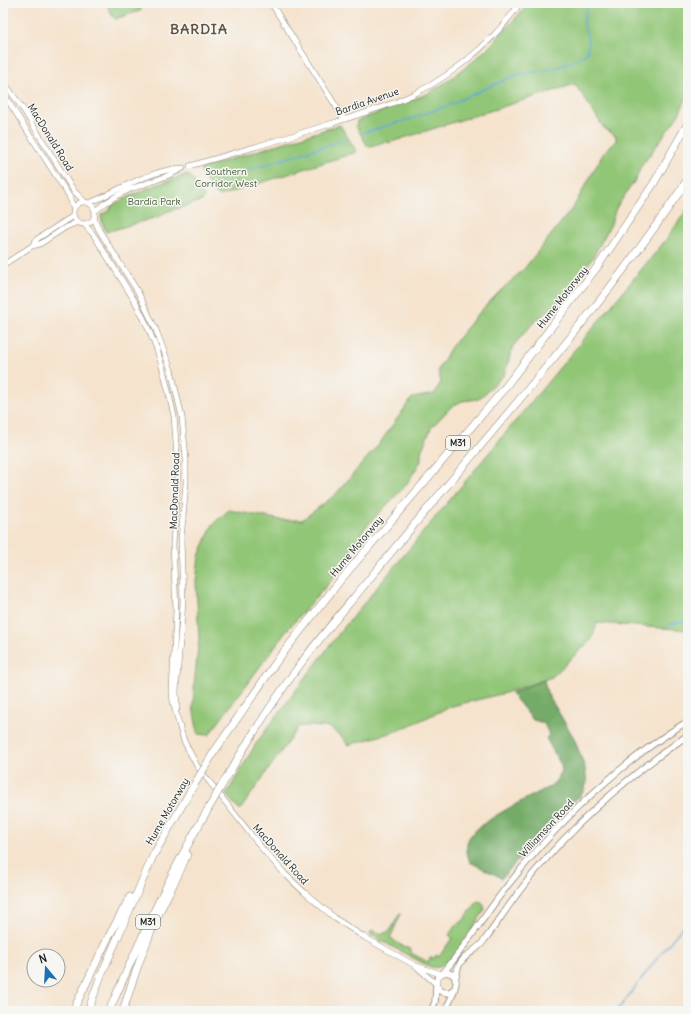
<svg xmlns="http://www.w3.org/2000/svg" width="691" height="1014" viewBox="0 0 691 1014" font-family="Delius,sans-serif">
<style>
.green{fill:#92c677;stroke:#57714a}
.forest{fill:#75ab68;stroke:#486442}
.lines{fill:none;stroke-linecap:round;stroke-linejoin:round}
.stream{stroke:#61a7d7;stroke-width:1.5}
.tertiary-casing{stroke:#888074;stroke-width:6}
.secondary-casing{stroke:#888074;stroke-width:7}
.motorway-casing{stroke:#888074;stroke-width:8}
.tertiary{stroke:#fff;stroke-width:5}
.secondary{stroke:#fff;stroke-width:5.5}
.motorway{stroke:#fff;stroke-width:7}
.motorway-bridge-casing{stroke:#888074;stroke-width:8;stroke-linecap:butt}
.motorway-bridge{stroke:#fff;stroke-width:7}
.labels{text-anchor:middle;stroke-width:3;stroke-linejoin:round;paint-order:stroke}
.shield{fill:#f6f6f2;stroke:#5d5d5c;stroke-width:1}
.shield-label{font-size:9px;font-weight:bold;fill:#1c1c1c}
.street-label{font-size:10px;fill:#1c1c1c;stroke:#f6f6f2}
.park-label{font-size:10px;fill:#45583c;stroke:#f6f6f2}
.district-label{font-size:14px;font-weight:bold;letter-spacing:1px;fill:#645240;stroke:#f6f6f2}
</style>
<rect width="100%" height="100%" fill="#f6f6f2"/>
<filter id="ink" filterUnits="userSpaceOnUse"><feTurbulence type="fractalNoise" baseFrequency=".025" numOctaves="2"/><feDisplacementMap in="SourceGraphic" scale="8" xChannelSelector="R" yChannelSelector="G"/><feConvolveMatrix kernelMatrix="1 2 1 2 8 2 1 2 1" color-interpolation-filters="sRGB"/></filter>
<filter id="wash" filterUnits="userSpaceOnUse"><feTurbulence type="fractalNoise" baseFrequency=".012" numOctaves="4" result="noise"/><feDisplacementMap in="SourceGraphic" scale="16" xChannelSelector="R" yChannelSelector="G"/><feGaussianBlur stdDeviation="0.9" result="paint"/><feColorMatrix in="noise" values="0 0 0 0 0 0 0 0 0 0 0 0 0 0 0 0 0 1.4 0 .05"/><feComposite in="paint" operator="in"/></filter>
<g filter="url(#wash)">
<rect width="100%" height="100%" fill="#f5e3cd"/>
<!-- green -->
<path class="green" d="M106,3H142L144,6L142,7L140,11L115,19L113,17Z
M527,3H688V95L678,116L640,168L636,179L616,208L611,224L592,259L558,304L534,322L513,346L504,375L479,399L462,401L451,407L431,428L421,452V461L406,485L365,528L330,582L288,629L209,735L198,734L193,707L195,675L199,639L196,581L199,556L213,524L229,510L281,520H302L335,495L379,444L412,398L434,394L441,382L438,370L451,347L477,315L498,293L524,269L574,206L603,154L616,140V136L604,128L575,84L388,143L387,141L368,147L356,126L357,121L427,94L446,82L470,64L489,47L524,9Z
M340,125L357,152L220,196L214,193L201,172L202,168Z
M188,174L191,177L204,197L202,201L166,212L161,216L106,232L102,222L101,215L110,210L112,205L148,188Z
M688,208V630L597,623L592,639L552,677L505,693L452,706L397,731L348,745L342,737L329,727L299,726L240,810L226,795L257,742L340,632L665,241Z
M479,901L483,903L485,910C476,922 453,961 441,966C436,969 431,967 426,965L371,935L370,933L372,930L382,934L390,931L400,913L401,914L390,938L404,947L411,949V953L428,962L430,958H434L436,955L439,957L452,938L449,935L455,926L463,921L477,902Z"/>
<!-- forest -->
<path class="forest" d="M544,680L547,693L574,738L585,768L587,783L582,794L552,820L522,850L519,859L502,878L470,862C467,855 465,845 469,838C479,821 530,797 549,787L555,782L562,771L561,765L546,738L549,735L544,723L533,720L511,693Z"/>
<g class="lines">
<!-- stream -->
<path class="stream" d="M362,133L413,118L449,105L516,75L552,69L570,63L587,53C592,39 584,35 584,22C584,15 587,9 589,3
M217,180L347,139
M668,625L688,620
M617,1011L655,961L688,920"/>
</g>
</g>
<g filter="url(#ink)">
<g class="lines">
<defs>
<path id="tertiary" d="M271,3L344,119
M3,81L23,109L70,185L75,192L85,202
M3,93L69,196L74,209
M190,166C237,152 284,139 330,124C352,117 374,110 396,102C444,83 491,46 520,3
M73 213a11 11 0 1 1 22 0a11 11 0 1 1-22 0Z
M89,203C101,199 111,192 123,187C141,178 163,169 183,168
M95,211C109,199 127,189 145,184C158,179 171,176 183,168
M94,218L99,230L138,292L156,330L171,370L182,417L186,459V483L181,539L183,602L176,691L177,709
M84,224L93,234L105,253L136,303L145,321L157,350L164,373L174,416L178,470L173,544L176,610L172,691L173,702L180,728L184,741L197,766L264,851L285,874L304,892L336,919L364,937L416,966L441,974
M32,246L37,239L73,216
M3,265L32,246L40,244L66,227L78,222
M418,968L436,984"/>
<path id="secondary" d="M443,973C467,945 485,914 508,885C559,821 618,764 688,721
M455,980C457,974 457,967 461,962C466,954 477,950 483,942C502,917 518,890 539,867C582,816 633,773 688,735
M431,1011L435,1002L436,986
M445,1011C449,1003 455,992 456,983C457,970 437,968 436,984L440,991L448,993L454,989"/>
<path id="motorway" d="M214,752L279,658L339,582L503,390L598,266L654,183L688,123
M229,773C251,736 274,700 299,666C323,633 350,603 375,572C481,442 595,319 688,179
M73,1011L107,940L130,897
M88,1011L100,978L153,856L191,790
M109,1011C139,943 169,875 207,811
M123,1011C133,978 145,944 159,913C168,893 180,874 187,854"/>
</defs>
<!-- tertiary casing -->
<use href="#tertiary" class="tertiary-casing"/>
<!-- secondary casing -->
<use href="#secondary" class="secondary-casing"/>
<!-- motorway casing -->
<use href="#motorway" class="motorway-casing"/>
<!-- tertiary -->
<use href="#tertiary" class="tertiary"/>
<!-- secondary -->
<use href="#secondary" class="secondary"/>
<!-- motorway -->
<use href="#motorway" class="motorway"/>
<defs>
<path id="motorway-bridge" d="M191,790L214,752
M207,811L229,773"/>
</defs>
<!-- motorway-bridge casing -->
<use href="#motorway-bridge" class="motorway-bridge-casing"/>
<!-- motorway-bridge -->
<use href="#motorway-bridge" class="motorway-bridge"/>
</g>
</g>
<g class="labels">
<!-- shield labels -->
<g class="shield">
<rect x="446" y="436" width="24" height="14" rx="3"/>
<rect x="136" y="915" width="24" height="14" rx="3"/>
</g>
<g class="shield-label">
<text x="458" y="446">M31</text>
<text x="148" y="925">M31</text>
</g>
<!-- street labels -->
<g class="street-label">
<text transform="translate(367 101) rotate(-19)" y="4">Bardia Avenue</text>
<text transform="translate(51 137) rotate(58)" y="4">MacDonald Road</text>
<text transform="translate(562 297) rotate(-52)" y="4">Hume Motorway</text>
<text transform="translate(174 491) rotate(-88)" y="4">MacDonald Road</text>
<text transform="translate(356 546) rotate(-50)" y="4">Hume Motorway</text>
<text transform="translate(167 811) rotate(-60)" y="4">Hume Motorway</text>
<text transform="translate(546 828) rotate(-47)" y="4">Williamson Road</text>
<text transform="translate(281 854) rotate(48)" y="4">MacDonald Road</text>
</g>
<!-- park labels -->
<g class="park-label">
<text x="226" y="175">Southern<tspan x="226" dy="12">Corridor West</tspan></text>
<text x="154" y="205">Bardia Park</text>
</g>
<!-- district labels -->
<g class="district-label">
<text x="199" y="34">BARDIA</text>
</g>
</g>
<!-- margin -->
<rect width="691" height="1014" fill="none" stroke="#f6f6f2" stroke-width="16"/>
<!-- north arrow -->
<g transform="translate(46 968) rotate(342)"><circle r="19" fill="#f6f6f2" stroke="#9f9f9c"/>
<path d="M0-3L7 15L0 10L-7 15Z" fill="#1f6fb2"/>
<text y="-6" font-size="11" font-weight="bold" text-anchor="middle" fill="#1c1c1c">N</text>
</g>
</svg>
